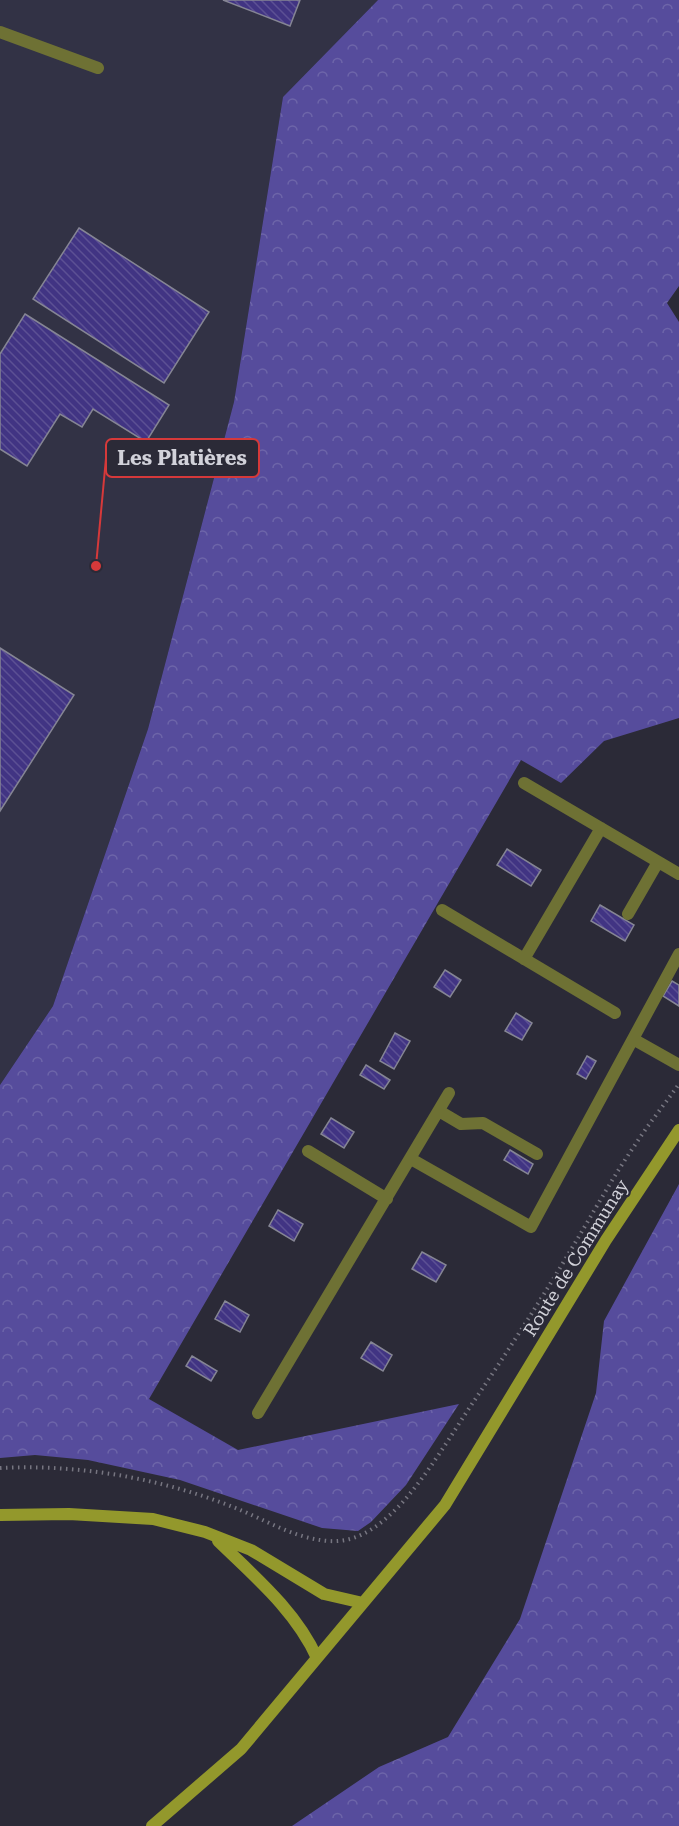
<svg xmlns="http://www.w3.org/2000/svg" width="679" height="1826" viewBox="0 0 679 1826" font-family="'Roboto Serif',serif">
<style>
.built{fill:#323245}
.forest{fill:url(#forest-crowns)}
.building{fill:url(#building-back-hatch);stroke:#858594;stroke-width:1.5}
.lines{fill:none;stroke-linecap:round;stroke-linejoin:round}
.path{stroke:#777681;stroke-width:4;stroke-dasharray:1.5 4.5;stroke-linecap:butt}
.lane{stroke:#6e7134;stroke-width:12}
.secondary{stroke:#93982c;stroke-width:12}
.labels{text-anchor:middle;stroke-width:4.5;stroke-linejoin:round;paint-order:stroke}
.street-label{font-size:18px;fill:#d2d2da;stroke:#2b2a37}
.leader{fill:none;stroke:#d6393a;stroke-width:2}
.callout-dot{fill:#d6393a;stroke:#2b2a37;stroke-width:2}
.callout{fill:#2b2a37;stroke:#d6393a;stroke-width:2}
.callout-label{font-size:20px;text-anchor:middle;font-weight:bold;fill:#d2d2da}
</style>
<defs>
<pattern id="forest-crowns" width="20" height="18" patternUnits="userSpaceOnUse" patternTransform="scale(1.5)"><rect width="20" height="18" fill="#564c9c"/><path d="M2 6a3 3 0 1 1 6 0M12 15a3 3 0 1 1 6 0" fill="none" stroke="#6d65a9"/></pattern>
<pattern id="building-back-hatch" width="6" height="6" patternUnits="userSpaceOnUse" patternTransform="scale(1.5)"><rect width="6" height="6" fill="#413483"/><path d="M-1 5l2 2M0 0l6 6M5-1l2 2" fill="none" stroke="#5c5094"/></pattern>
</defs>
<rect width="100%" height="100%" fill="#2b2a37"/>
<!-- built -->
<path class="built" d="M0,0H378L283,97L234,402L148,729L53,1006L0,1085Z"/>
<!-- forest -->
<path class="forest" d="M378,0H679V286L667,303L679,322V718L604,741L561,783L521,760L149,1399L238,1450L459,1404L406,1485L371,1522L358,1531L322,1528L180,1480L88,1460L35,1455L0,1458V1085L53,1006L148,729L234,402L283,97Z
M679,1184V1826H292L379,1767L448,1737L520,1619L596,1393L604,1321Z"/>
<!-- building -->
<path class="building" d="M223,0H300L290,26Z
M79,228L209,312L164,383L33,299Z
M25,314L169,405L146,442L93,409L82,427L60,414L27,466L0,449V354Z
M0,648L74,695L0,811Z
M507,849L541,870L531,886L497,865Z
M600,905L634,925L625,941L591,921Z
M445,970L461,980L450,997L434,987Z
M672,981L679,985V1006L663,996Z
M516,1013L532,1023L522,1040L505,1031Z
M395,1033L410,1041L394,1069L380,1061Z
M587,1056L596,1061L586,1079L577,1074Z
M366,1065L390,1080L384,1089L360,1075Z
M331,1118L354,1132L344,1148L321,1134Z
M510,1150L533,1164L528,1174L504,1160Z
M278,1210L303,1224L294,1241L269,1226Z
M422,1252L446,1265L436,1282L412,1269Z
M225,1301L249,1315L240,1332L215,1319Z
M371,1342L392,1355L383,1371L361,1358Z
M192,1356L217,1371L211,1381L186,1366Z"/>
<g class="lines">
<!-- path -->
<path class="path" d="M0,1468C78,1464 160,1478 233,1507C264,1519 295,1539 329,1541C359,1543 382,1524 401,1504C429,1473 451,1435 474,1401C508,1351 541,1300 572,1248C592,1215 611,1180 633,1148C647,1126 664,1105 679,1084"/>
<!-- lane -->
<path class="lane" d="M0,32L98,68
M524,783L679,874
M442,910L615,1013
M628,914L658,862
M524,959L601,828
M633,1039L679,1065
M439,1111L461,1124L483,1123L537,1154
M308,1151L387,1199
M411,1159L531,1227L679,954
M258,1413L449,1093"/>
<!-- secondary -->
<path class="secondary" d="M0,1515L69,1514L153,1519L205,1532L251,1550L324,1594L363,1603
M218,1541C254,1576 296,1611 317,1658
M152,1826L241,1749L445,1505L606,1240L679,1130"/>
</g>
<g class="labels">
<!-- street labels -->
<g class="street-label">
<text transform="translate(576 1258) rotate(-58)" y="6">Route de Communay</text>
</g>
</g>
<!-- callouts -->
<path class="leader" d="M96 566L106 458"/>
<circle class="callout-dot" cx="96" cy="566" r="6"/>
<rect class="callout" x="106" y="439" width="153" height="38" rx="6"/>
<g class="callout-label">
<text x="182" y="465">Les Platières</text>
</g>
</svg>
